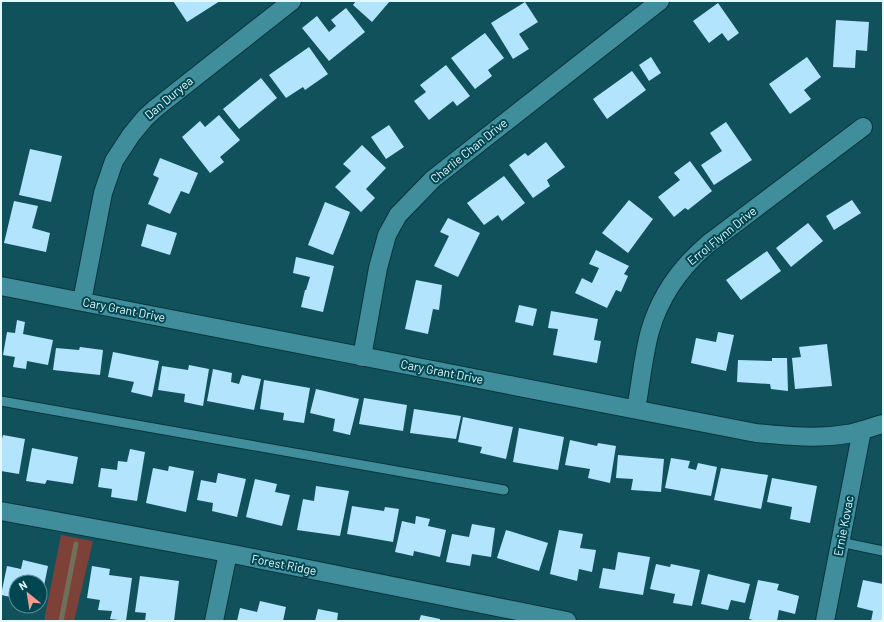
<svg xmlns="http://www.w3.org/2000/svg" width="884" height="622" viewBox="0 0 884 622" font-family="Barlow,sans-serif">
<style>
.green{fill:#7e4137}
.lines{fill:none;stroke-linecap:round;stroke-linejoin:round}
.stream{stroke:#706f59;stroke-width:5}
.building{fill:#b2e4fe}
.service-casing{stroke:#08343b;stroke-width:11}
.minor-casing{stroke:#08343b;stroke-width:20}
.service{stroke:#408e9b;stroke-width:9}
.minor{stroke:#408e9b;stroke-width:18}
.labels{text-anchor:middle;stroke-width:4;stroke-linejoin:round;paint-order:stroke}
.street-label{font-size:12px;fill:#e4fafe;stroke:#004650}
</style>
<rect width="100%" height="100%" fill="#11515b"/>
<!-- green -->
<path class="green" d="M61,535L93,541L74,621H44Z"/>
<g class="lines">
<!-- stream -->
<path class="stream" d="M61,621L76,544"/>
</g>
<!-- building -->
<path class="building" d="M173,1H220L187,22Z
M356,1H390L372,22L353,5Z
M525,2L538,22L519,34L529,49L513,59L491,23Z
M718,3L739,33L728,41L722,33L709,43L693,21Z
M346,8L365,32L329,61L302,28L317,16L329,32L336,26L331,20Z
M836,20L869,22L867,51L856,50L855,68L833,67Z
M485,33L504,58L488,70L492,76L475,89L451,58Z
M309,47L328,74L305,90L303,87L286,98L269,75Z
M651,57L661,73L649,81L639,65Z
M807,57L821,77L804,90L811,99L790,114L769,84Z
M446,65L470,96L457,106L453,101L429,120L414,101L426,92L420,85Z
M632,71L646,90L607,119L593,99Z
M261,78L277,98L239,129L223,109Z
M219,115L240,140L220,157L224,162L210,173L182,137L200,121L205,127Z
M726,122L752,160L714,185L701,165L722,151L710,133Z
M389,125L404,147L386,159L371,137Z
M546,142L565,167L547,180L550,186L533,198L509,165L525,153L528,156Z
M362,145L386,168L366,189L375,198L361,212L335,187L351,171L343,164Z
M30,149L62,156L51,202L19,195Z
M160,158L198,173L189,194L181,191L170,214L148,204L159,178L153,175Z
M690,161L712,191L688,210L685,208L674,217L658,197L680,180L674,173Z
M504,176L525,203L502,221L498,215L484,225L467,203Z
M629,200L653,219L628,253L602,233Z
M852,200L861,213L834,230L826,216Z
M14,201L38,206L32,228L50,233L46,252L4,243Z
M325,202L350,212L333,255L308,245Z
M448,218L480,233L458,277L434,266L449,236L440,232Z
M808,223L823,241L791,267L776,248Z
M147,224L177,233L170,255L141,246Z
M596,250L629,266L624,274L628,276L621,292L616,290L607,308L575,293L582,278L592,283L599,268L589,264Z
M767,251L781,271L741,300L726,280Z
M296,257L334,266L323,312L301,307L305,290H306L310,277L293,273Z
M416,280L442,285L439,310L433,309L428,334L405,329Z
M519,305L537,309L533,326L515,322Z
M551,311L598,319L594,340L601,341L597,363L553,355L558,329L548,328Z
M17,320L25,322L23,334L53,340L48,365L27,361L26,369L13,367L15,357L3,355L7,332L15,333Z
M718,332L734,335L726,371L691,363L696,338L716,342Z
M827,344L832,386L795,389L792,358L801,357L799,347Z
M80,347L103,350L100,375L53,370L56,348L79,350Z
M113,352L159,361L152,397L131,392L134,382L108,377Z
M772,358H787L788,391L771,389L770,384L737,382L738,360L772,361Z
M189,365L209,369L203,406L184,402L185,394L158,390L162,366L188,370Z
M213,369L232,373L231,382L239,384L242,375L261,379L254,410L207,401Z
M264,380L310,388L304,423L283,420L284,413L260,409Z
M316,389L359,399L350,435L333,431L335,419L310,413Z
M364,398L407,405L403,431L359,424Z
M414,409L461,416L456,439L410,433Z
M463,417L513,427L506,459L480,453L482,447L458,442Z
M519,428L564,437L558,470L513,462Z
M3,435L25,439L19,474L1,471V443Z
M570,440L597,446L598,443L616,446L610,483L588,478L590,469L565,465Z
M32,448L78,457L73,484L47,480L45,484L26,481Z
M130,449L145,452L137,501L111,497L112,489L98,487L101,468L117,470L118,461L127,462Z
M618,455L664,459L661,492L631,490L633,479L616,478Z
M671,458L690,461L688,468L696,470L698,463L717,467L711,496L665,488Z
M169,466L194,471L186,512L146,503L153,468L168,471Z
M721,468L768,475L761,509L714,500Z
M218,473L246,479L237,517L212,511L213,503L197,500L201,480L216,483Z
M772,478L817,486L810,523L790,519L792,507L767,502Z
M255,479L277,484L275,492L290,495L282,526L246,517Z
M316,486L349,491L340,536L297,530L303,499L314,501Z
M352,506L384,511L385,507L399,509L393,542L347,534Z
M416,516L430,519L428,526L446,530L440,557L414,551L413,556L395,552L402,521L415,524Z
M472,524L495,528L491,557L472,554L470,566L446,562L452,534L469,537Z
M506,530L548,543L539,571L497,558Z
M559,530L583,534L580,548L596,550L592,572L579,569L577,581L550,574Z
M618,552L650,557L643,595L599,588L603,568L615,570Z
M23,560L48,566L41,601L40,582H16V598L1,595L7,566L21,569Z
M656,564L670,567L671,564L700,570L692,606L673,603L675,594L650,589Z
M92,566L110,569L109,575L132,578L126,621L110,619L112,611L98,610L100,600L87,598Z
M708,574L750,584L745,603L731,600L728,610L701,604Z
M140,576L179,581L174,621H145L146,613L135,612Z
M758,580L779,584L777,590L799,596L795,614L779,610L777,621H757L749,619Z
M863,580L883,584V621H871L873,611L857,607Z
M260,601L286,607L283,621H237L240,608L257,612Z
M318,609L338,613L337,621H315Z
M421,615L440,619V621H419Z"/>
<g class="lines">
<defs>
<path id="service" d="M1,401L504,490
M840,542L883,551"/>
<path id="minor" d="M1,286L756,433C787,436 817,439 847,434C859,432 871,427 883,424
M82,301L103,193L114,161L131,135L145,118L156,108L292,1
M362,357L378,268L387,235L398,215L433,179L660,1
M636,409C641,383 643,356 650,331C660,296 681,267 708,244L863,127
M1,511L228,553L567,621
M214,621L228,553
M825,621L862,430"/>
</defs>
<!-- service casing -->
<use href="#service" class="service-casing"/>
<!-- minor casing -->
<use href="#minor" class="minor-casing"/>
<!-- service -->
<use href="#service" class="service"/>
<!-- minor -->
<use href="#minor" class="minor"/>
</g>
<g class="labels">
<!-- street labels -->
<g class="street-label">
<text transform="translate(169 98) rotate(-40)" y="4">Dan Duryea</text>
<text transform="translate(469 151) rotate(-39)" y="4">Charlie Chan Drive</text>
<text transform="translate(722 236) rotate(-39)" y="4">Errol Flynn Drive</text>
<text transform="translate(124 310) rotate(11)" y="4">Cary Grant Drive</text>
<text transform="translate(442 372) rotate(11)" y="4">Cary Grant Drive</text>
<text transform="translate(844 526) rotate(-79)" y="4">Ernie Kovac</text>
<text transform="translate(284 565) rotate(11)" y="4">Forest Ridge</text>
</g>
</g>
<!-- border -->
<rect width="884" height="622" fill="none" stroke="#e4fafe" stroke-width="4"/>
<!-- north arrow -->
<g transform="translate(28 594) rotate(330)"><circle r="19" fill="#004650" stroke="#5b8e96"/>
<path d="M0-3L7 15L0 10L-7 15Z" fill="#f59d8d"/>
<text y="-6" font-size="11" font-weight="bold" text-anchor="middle" fill="#e4fafe">N</text>
</g>
</svg>
